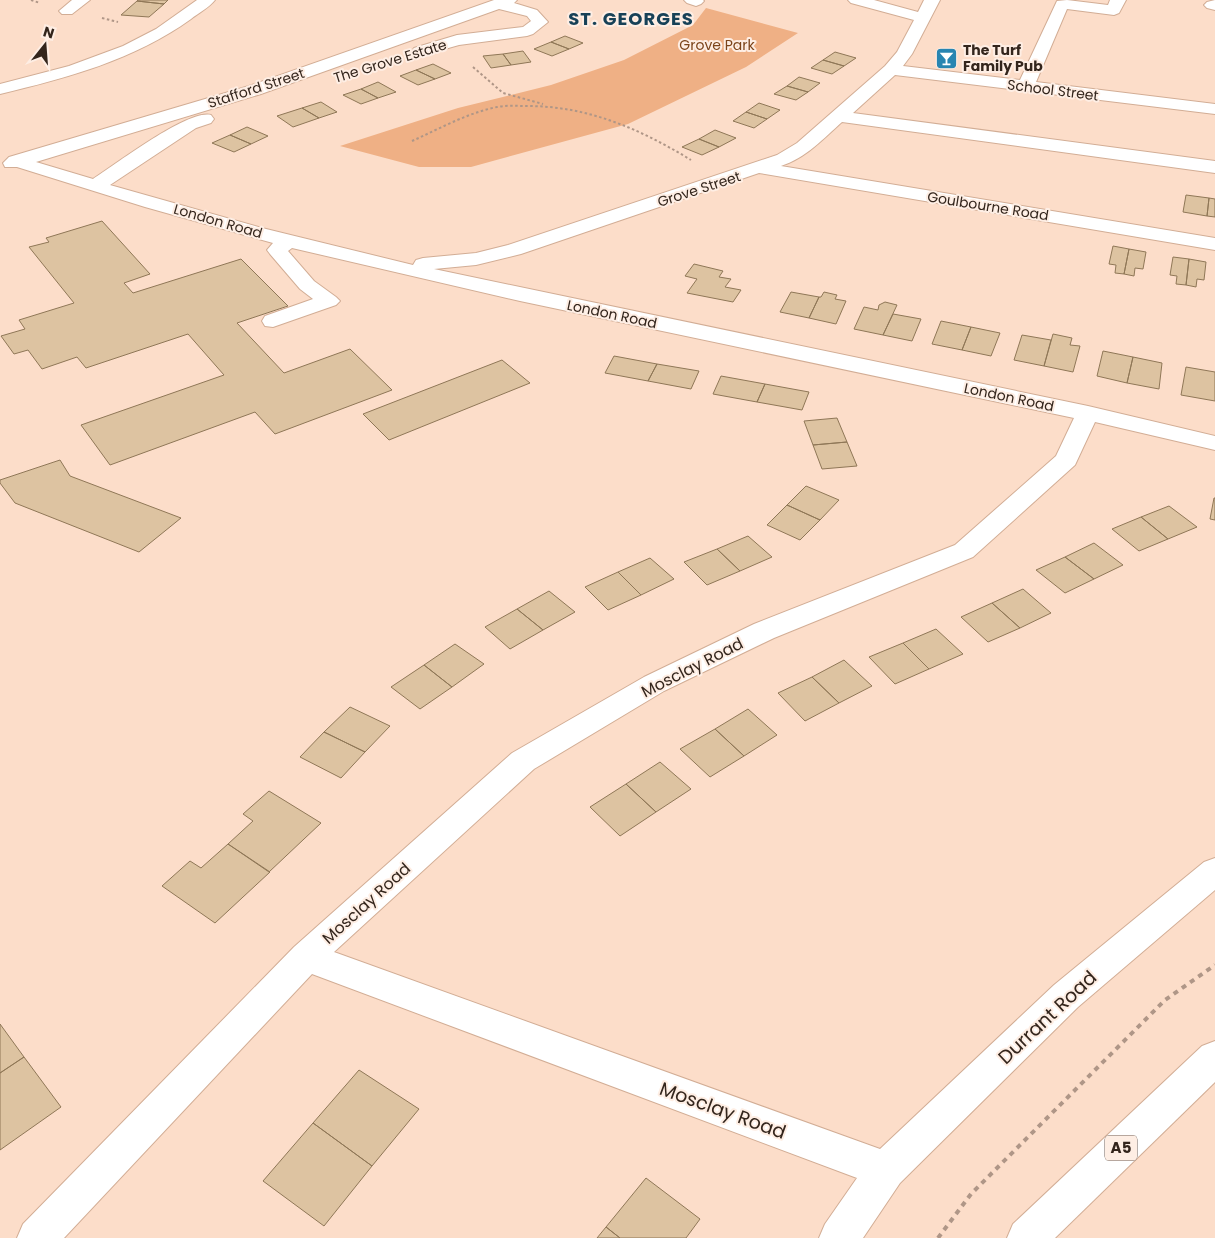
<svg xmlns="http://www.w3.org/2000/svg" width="1215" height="1238" viewBox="0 0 1215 1238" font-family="Poppins,sans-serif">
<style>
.green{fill:#efb085}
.building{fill:#ddc3a1;stroke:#8f7757}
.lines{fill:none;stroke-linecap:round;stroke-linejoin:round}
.minor-casing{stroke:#d2ad95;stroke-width:2}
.major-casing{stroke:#d2ad95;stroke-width:2}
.path-far1{stroke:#af9687;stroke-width:2;stroke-dasharray:2.5 2.5;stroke-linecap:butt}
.path{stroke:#af9687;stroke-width:4;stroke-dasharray:5 5;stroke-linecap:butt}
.minor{fill:#fff;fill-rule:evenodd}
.major{fill:#fff;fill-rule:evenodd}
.labels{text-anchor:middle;stroke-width:4;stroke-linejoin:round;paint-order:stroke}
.far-park-label{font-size:14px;fill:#7c441a;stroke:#feeee4}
.far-poi-label{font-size:14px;font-weight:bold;fill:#33251c;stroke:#feeee4;text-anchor:start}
.far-street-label{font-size:14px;fill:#33251c;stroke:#feeee4}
.shield{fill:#feeee4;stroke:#706158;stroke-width:1}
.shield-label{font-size:15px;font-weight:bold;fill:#33251c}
.street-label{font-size:16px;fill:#33251c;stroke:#feeee4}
.far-district-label{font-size:18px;font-weight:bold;letter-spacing:1px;fill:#174157;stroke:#feeee4}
.near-street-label{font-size:19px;fill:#33251c;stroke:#feeee4}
</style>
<rect width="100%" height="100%" fill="#fcddc9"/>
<!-- green -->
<path class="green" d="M706,8L798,33L746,67L628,124L471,167H419L340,146L458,108L551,85L624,60L693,25Z"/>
<!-- building -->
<path class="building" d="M138,0H168L164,4L137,1Z
M137,1L164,4L149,17L121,15Z
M565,36L583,43L569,49L551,42Z
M551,42L569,49L552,56L534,49Z
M523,51L531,62L511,65L503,54Z
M835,52L856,58L844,66L823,60Z
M503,54L511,65L491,68L483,56Z
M823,60L844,66L832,74L811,68Z
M433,64L451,73L435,79L416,70Z
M416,70L435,79L418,85L400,76Z
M799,77L820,83L808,92L787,86Z
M378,82L396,92L378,98L361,89Z
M787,86L808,92L796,100L774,94Z
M361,89L378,98L361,104L343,95Z
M321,102L337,112L319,118L302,108Z
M759,103L780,110L767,119L746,112Z
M302,108L319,118L293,127L277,116Z
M746,112L767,119L754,128L733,121Z
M247,127L268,136L251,144L230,135Z
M715,130L736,138L719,147L699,139Z
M230,135L251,144L234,152L212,143Z
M699,139L719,147L702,155L682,147Z
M1186,195L1209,198L1207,216L1183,212Z
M1209,198L1215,199V217L1207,216Z
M102,221L150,274L124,283L133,293L241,259L288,306L237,323L284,373L350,349L392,390L275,434L255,412L110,465L81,425L224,375L188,334L86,368L77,357L42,369L28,350L14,354L1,336L25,329L19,320L74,303L29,247L49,242L46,238Z
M1113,246L1129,249L1124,274L1115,273L1116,265L1109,264Z
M1129,249L1146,252L1143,269L1135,268L1134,276L1124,274Z
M1173,257L1189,259L1186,285L1176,284L1177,276L1170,275Z
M1189,259L1206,262L1204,280L1197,279L1196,287L1186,285Z
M694,264L723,271L719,277L731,279L725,287L741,290L733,302L687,293L697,279L685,276Z
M791,292L819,297L809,318L780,312Z
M824,292L837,295L835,299L846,301L836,324L809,318L819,297H821Z
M885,302L897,305L883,335L854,329L864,307L878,310L879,305Z
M893,314L921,319L912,341L883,335Z
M941,321L971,327L962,350L932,344Z
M971,327L1000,333L991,356L962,350Z
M1053,334L1072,338L1070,345L1080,346L1073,372L1044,366Z
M1022,335L1051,340L1044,366L1014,360Z
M1103,351L1133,357L1127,383L1097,376Z
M614,356L657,364L648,381L605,373Z
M1133,357L1162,363L1159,389L1127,383Z
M502,360L530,383L389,440L363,414Z
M657,364L699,371L691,389L648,381Z
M1186,367L1215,372V401L1181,395Z
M721,376L765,384L757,402L713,394Z
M765,384L809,392L802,410L757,402Z
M837,418L847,442L813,445L804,421Z
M847,442L857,466L822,469L813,445Z
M60,460L70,476L181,518L139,552L15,503L0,483V480Z
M806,486L839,500L820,520L787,505Z
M1214,498H1215V520L1210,519Z
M787,505L820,520L800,540L767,525Z
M1169,506L1197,527L1168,539L1141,517Z
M1141,517L1168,539L1139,551L1112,529Z
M748,536L772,557L740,571L717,549Z
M1094,543L1123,565L1094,579L1065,557Z
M717,549L740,571L707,585L684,562Z
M1065,557L1094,579L1065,593L1036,570Z
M650,558L674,579L641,595L618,572Z
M618,572L641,595L608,610L585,587Z
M1023,589L1051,613L1020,628L992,603Z
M549,591L575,612L543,630L517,609Z
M992,603L1020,628L988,642L961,617Z
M517,609L543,630L510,649L485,627Z
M936,629L963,654L929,669L903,643Z
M903,643L929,669L895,684L869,657Z
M455,644L484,664L452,687L424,665Z
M844,660L872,686L839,703L812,677Z
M424,665L452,687L420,709L391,687Z
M812,677L839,703L805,721L778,693Z
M350,707L390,726L365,752L324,732Z
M748,709L777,735L744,756L715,729Z
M715,729L744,756L710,777L680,749Z
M324,732L365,752L341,778L300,757Z
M660,762L691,789L656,812L626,784Z
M626,784L656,812L620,836L590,807Z
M269,791L321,823L269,872L228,844L253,821L243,814Z
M228,844L270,872L215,923L162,886L190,861L201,868Z
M0,1024L24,1057L0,1073Z
M24,1057L61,1107L0,1150V1073Z
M359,1070L419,1109L372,1166L313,1123Z
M313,1123L372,1166L324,1226L263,1181Z
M646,1178L700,1219L686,1238H620L606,1227Z
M606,1227L620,1238H597Z"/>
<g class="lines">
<defs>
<path id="minor" d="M72,0H90L72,14H62L59,11Z
M197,0H215C209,8 198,13 191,19C134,60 67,78 0,94V84L69,66L123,46L156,29Z
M494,0H517L514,3L537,10L548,22L533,34L527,36L459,45L420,56L414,54L412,51L414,48L457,35L523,27L531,21L527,16L499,9L261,94L36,162L93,179C115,165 188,109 211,115L214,119L211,123L196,128L110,185L262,228L413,265L416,260L423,258L476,253L508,245L777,155L797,143L885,66L897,52L914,20L851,3L848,0H874L918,12L924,0H940L912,54L903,66L1020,80L1057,1L1067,0L1108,5L1110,0H1126L1119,13L1114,15L1067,9L1036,82L1215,104V114L895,75L853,113L1215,161V173L842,122C824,138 806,158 781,166L1215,238V250L759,173L521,254L476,265L434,269L1088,406L1215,436V450L1095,422L1075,465L973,557L774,638L664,691L534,769L334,952L880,1149L1054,985L1204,862L1215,858V890L1078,1007L900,1183L863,1238H819L825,1224L857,1178L312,974L64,1238H17L23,1224L294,947L512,753L644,677L754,624L955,545L1056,456L1074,418L520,301L292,248L288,251L314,281L336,297L340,301L336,305L273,327L265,326L262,321L265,316L313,299L300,289L270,254L267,250L273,243L145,207L17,167H5L3,163L9,157L249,86Z
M684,0H703L704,1L701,4L696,6L687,3Z
M1215,0V10L1207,8L1204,5L1207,2Z"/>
<path id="major" d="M1215,1041V1082L1055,1238H1007L1013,1224L1202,1046Z"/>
</defs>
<!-- minor casing -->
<use href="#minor" class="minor-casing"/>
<!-- major casing -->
<use href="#major" class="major-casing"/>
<!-- path-far1 -->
<path class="path-far1" d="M31,0L40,3
M102,18L118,22
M473,67L503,93L543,104
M412,141C439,129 467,113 497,107C507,105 517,106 527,106C588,106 640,129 691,160"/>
<!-- path -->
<path class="path" d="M938,1238L971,1194L1165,1000L1215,965"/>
<!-- minor -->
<use href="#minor" class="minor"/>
<!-- major -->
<use href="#major" class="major"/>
</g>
<!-- icons -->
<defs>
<symbol id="bar-square" viewBox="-11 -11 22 22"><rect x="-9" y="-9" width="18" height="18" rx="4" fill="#2885b1" stroke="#feeee4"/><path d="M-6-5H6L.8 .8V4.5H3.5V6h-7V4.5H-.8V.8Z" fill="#fff"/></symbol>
</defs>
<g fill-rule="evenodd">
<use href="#bar-square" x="934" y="46" width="25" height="25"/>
</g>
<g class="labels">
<!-- far-park labels -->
<g class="far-park-label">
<text x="717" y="50">Grove Park</text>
</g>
<!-- far-poi labels -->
<g class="far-poi-label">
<text x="963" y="55">The Turf<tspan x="963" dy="16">Family Pub</tspan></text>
</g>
<!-- far-street labels -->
<g class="far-street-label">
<text transform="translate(390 61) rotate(-17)" y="5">The Grove Estate</text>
<text transform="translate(256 88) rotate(-18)" y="5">Stafford Street</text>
<text transform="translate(1053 90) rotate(7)" y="5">School Street</text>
<text transform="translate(699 189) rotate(-18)" y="5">Grove Street</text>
<text transform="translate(988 206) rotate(9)" y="5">Goulbourne Road</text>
<text transform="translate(218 221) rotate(16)" y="5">London Road</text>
<text transform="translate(612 314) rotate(12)" y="5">London Road</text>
<text transform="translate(1009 397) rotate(12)" y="5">London Road</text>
</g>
<!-- shield labels -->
<rect class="shield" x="1105" y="1135.5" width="32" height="25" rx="4"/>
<g class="shield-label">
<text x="1121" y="1153">A5</text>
</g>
<!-- street labels -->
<g class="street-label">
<text transform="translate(692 667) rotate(-27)" y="6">Mosclay Road</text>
<text transform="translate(366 903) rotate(-42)" y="6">Mosclay Road</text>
</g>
<!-- far-district labels -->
<g class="far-district-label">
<text x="631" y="25">ST. GEORGES</text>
</g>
<!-- near-street labels -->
<g class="near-street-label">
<text transform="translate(1047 1017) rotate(-43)" y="7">Durrant Road</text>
<text transform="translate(723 1110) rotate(20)" y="7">Mosclay Road</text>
</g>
</g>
<!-- north arrow -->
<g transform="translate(45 45) rotate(17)" stroke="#feeee4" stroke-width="4" paint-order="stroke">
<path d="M0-4L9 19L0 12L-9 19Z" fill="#33251c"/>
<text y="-8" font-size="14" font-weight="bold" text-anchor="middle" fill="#33251c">N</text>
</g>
</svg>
